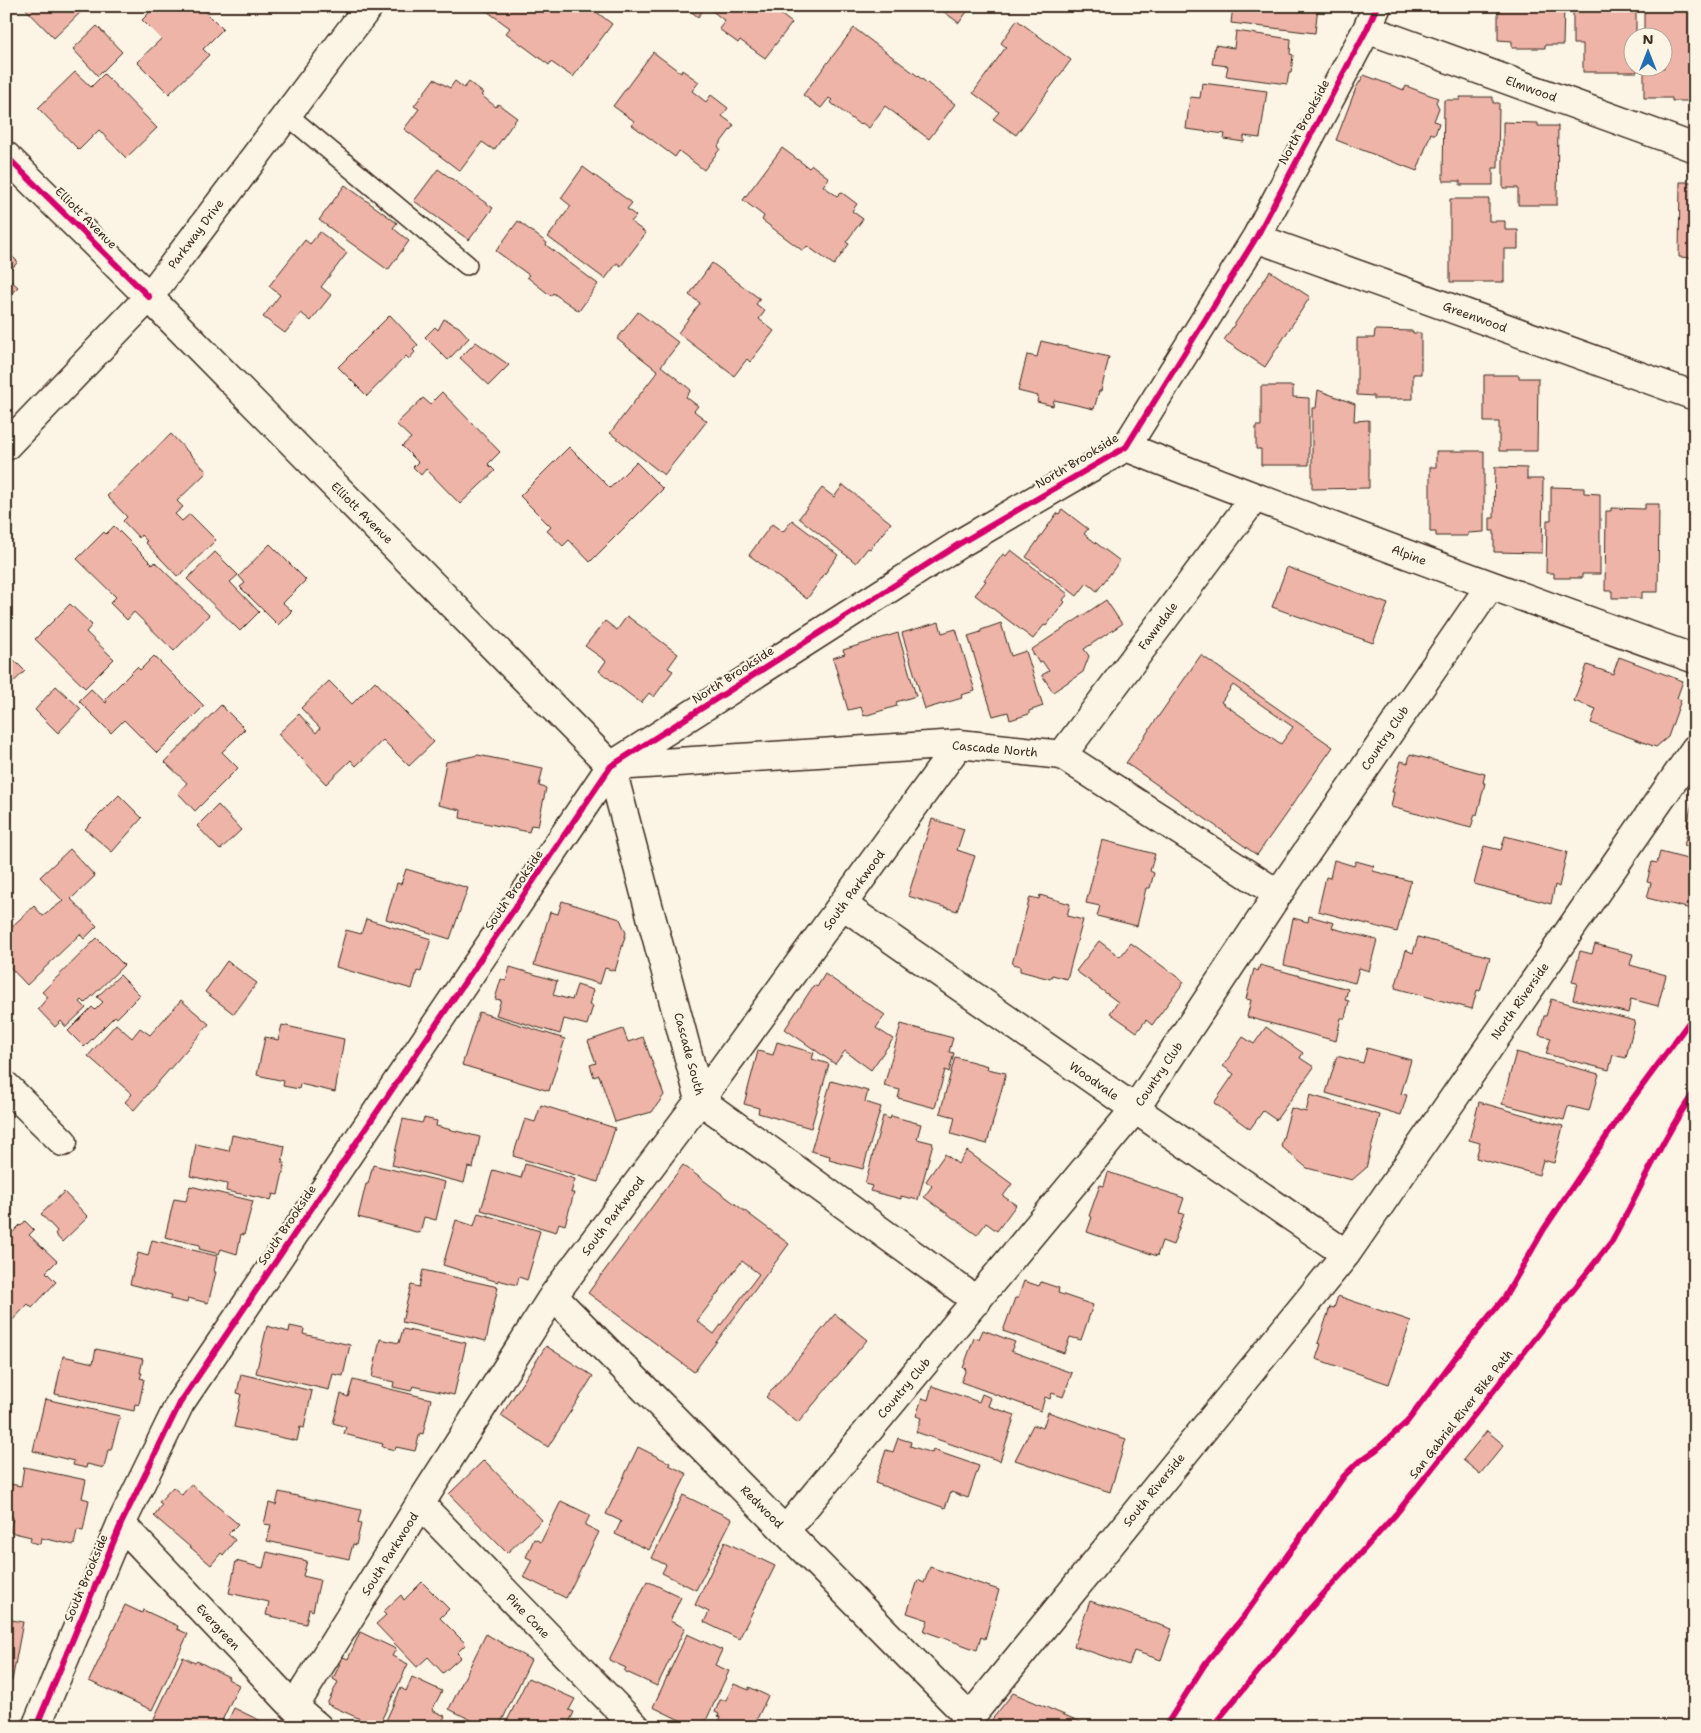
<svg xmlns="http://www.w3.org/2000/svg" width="1701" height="1733" viewBox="0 0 1701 1733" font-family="'Shantell Sans',sans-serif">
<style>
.building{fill:#eeb4a8;stroke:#3b2a1e;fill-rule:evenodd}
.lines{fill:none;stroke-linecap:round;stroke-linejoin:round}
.service-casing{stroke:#3b2a1e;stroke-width:22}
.minor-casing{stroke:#3b2a1e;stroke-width:31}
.tertiary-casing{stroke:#3b2a1e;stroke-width:31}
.service{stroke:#fcf5e5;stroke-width:19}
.minor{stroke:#fcf5e5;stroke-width:28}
.tertiary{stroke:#fcf5e5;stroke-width:28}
.cycleway-casing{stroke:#fcf5e5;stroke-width:9}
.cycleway{stroke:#d6006c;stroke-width:6}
.labels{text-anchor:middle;stroke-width:4.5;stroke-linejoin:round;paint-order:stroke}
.street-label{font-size:12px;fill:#3b2a1e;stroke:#fcf5e5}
</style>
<rect width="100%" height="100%" fill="#fcf5e5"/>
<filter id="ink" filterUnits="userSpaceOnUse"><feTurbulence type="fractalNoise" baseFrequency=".02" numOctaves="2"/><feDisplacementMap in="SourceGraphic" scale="10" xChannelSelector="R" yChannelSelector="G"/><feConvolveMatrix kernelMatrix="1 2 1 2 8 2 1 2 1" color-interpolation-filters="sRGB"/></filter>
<g filter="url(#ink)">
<!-- building -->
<path class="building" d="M23,6H87L54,38Z
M156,6H187L191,10L194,6H200L223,29L203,49L209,55L169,94L137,62L161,39L142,20Z
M486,6H589L612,24L573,77L551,62L549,65L506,33L510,28L484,9Z
M684,6H706L698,17Z
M706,6H778L775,10L792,23L765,58L740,40L738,43L719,29L725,21Z
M936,6H971L959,23Z
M1233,6H1318L1315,33L1231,23Z
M1498,6H1564L1563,45H1545V48H1512V41L1498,40Z
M1565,6H1636V38H1634V68H1637V72H1583V44H1573V9H1565Z
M1695,7V101H1672V98H1644V68H1664V38H1644V8Z
M1017,20L1071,60L1016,135L993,119L999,112L973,93L1006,47L1001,43Z
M97,26L122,52L98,76L73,49Z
M854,28L955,104L929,139L885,106L869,128L862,123L860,125L830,102L832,100L829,98L821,108L803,95Z
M1236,31L1291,39L1290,54L1293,55L1291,73H1289L1287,84L1226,76L1228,66L1212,64L1215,45L1234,48Z
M653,52L681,73L682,70L699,82L692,91L706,102L711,95L728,108L722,116L734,125L718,146L720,149L704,170L679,151L675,157L632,125L634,121L613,106Z
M75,72L91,87L104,74L157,128L126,158L99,130L79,150L38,108Z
M1364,75L1404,90L1406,86L1438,98L1436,102L1439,108L1434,121L1439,123L1435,135L1431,133L1417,171L1336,140L1356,88Z
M434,79L450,88L455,81L464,88L469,82L483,93L481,95L496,107L498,104L517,118L494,150L482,142L460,171L404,129L419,109L414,106Z
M1202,83L1267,91L1260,138L1244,136V142L1224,139L1225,134L1186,129L1190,97L1200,98Z
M1460,97H1493V103H1499L1498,168H1493V185H1460V181H1443L1444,100H1460Z
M1503,122L1538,123V126H1558L1557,205H1518V188H1503Z
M782,148L809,168L812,165L829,178L823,186L837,196L841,192L857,204L852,211L863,219L846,242L849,244L834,265L807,246L803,251L762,220L764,216L743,200Z
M583,167L632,203L627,209L636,216L631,222L646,233L621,266L617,263L605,279L548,237L571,206L561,198Z
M438,169L493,208L469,240L414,201Z
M1680,182H1695V258L1679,257Z
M345,185L397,223L393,228L409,241L388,270L319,220Z
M1450,199H1489V221H1505V230H1518V249H1504V282H1450Z
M518,221L547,243L546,245L598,284L579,311L553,293L551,296L527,277L529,275L496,251Z
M320,232L347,253L321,287L331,295L311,321L301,313L285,333L263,317L280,295L269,286L305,240L310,244Z
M6,250L18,262L6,274Z
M712,263L760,299L756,304L765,311L759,319L774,331L750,362L747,359L734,376L678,333L700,303L689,295Z
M1270,271L1310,297L1265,367L1224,340Z
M6,276L18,287L6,299Z
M638,312L679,343L661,366L691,390L686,397L698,406L694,411L707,421L664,475L610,433L658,371L617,339Z
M390,315L418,345L413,350L415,352L409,359L406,356L367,396L338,367Z
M444,319L459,327L469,338L448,360L425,337L435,327L438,330Z
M1375,330L1413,331V333H1421V374H1413V399H1374V396L1357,395V338H1374Z
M1041,341L1109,357L1101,391H1099L1094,409L1054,400L1053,406L1037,402L1038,396L1018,391L1027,355L1037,357Z
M476,342L509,365L489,385L460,358Z
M1484,375H1519V378H1538L1537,451H1499V422H1484Z
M1261,386H1293V397L1309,398V465H1261V449H1256V426H1261Z
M1318,390L1355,404L1354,421L1369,420V488L1312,489V408H1316Z
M442,392L500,452L488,464L495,471L460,504L426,469L421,475L413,467L418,462L402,446L411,438L396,424L423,398L430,404Z
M171,434L207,472L177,501L183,507L175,514L182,521L190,514L216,540L178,577L145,542L147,541L141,535L139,538L123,521L127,517L107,496Z
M569,447L610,488L636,462L663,489L590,562L569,540L563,546L547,531L551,527L520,496Z
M1436,451H1484V532L1468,533V536H1436V532H1430V467H1436Z
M1495,467L1527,468V479H1543L1542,553L1494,552V531H1490V518H1494Z
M843,485L891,523L870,549L868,548L856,563L799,518L822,488L834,497Z
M1551,487L1584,488V493L1600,494V574H1582V578H1554V573H1546L1547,520H1551Z
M1645,504H1659L1658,592H1642V598H1612V591H1605L1606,511H1611V508L1645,509Z
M1062,509L1088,529L1084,534L1120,561L1097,591L1087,583L1077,596L1026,557L1057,513L1059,514Z
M792,520L838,555L807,599L749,555L772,524L783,532Z
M114,526L153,565L155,562L209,615L174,651L134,612L127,620L110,603L116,597L77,559L104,532L106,534Z
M270,544L306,580L283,603L292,611L278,625L240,587L245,583L239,576Z
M1011,550L1068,594L1063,600L1065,602L1046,626L1044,625L1033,639L975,595L986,581L984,580L1003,554L1006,556Z
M215,552L238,575L230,582L259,612L240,631L187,579Z
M1287,567L1388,604L1373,643L1272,607Z
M1106,600L1122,624L1084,649L1089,656L1083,672L1053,692L1042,675L1049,671L1042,661L1039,663L1031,650Z
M70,604L92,625L86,632L114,659L85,688L35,639Z
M627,616L678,654L668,668L673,671L654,697L649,693L641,703L599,671L606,661L585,646L605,621L617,630Z
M939,622L942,633L956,629L975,691L961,695L962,698L925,709L902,633Z
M1001,623L1011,656L1026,651L1043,706L1029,711V714L1010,720L1008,712L993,716L968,636L981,632V630Z
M898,633L916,696L896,702L897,706L864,716L861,707L848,710L833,658L845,654L843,650Z
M6,652L25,671L6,689Z
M1201,655L1333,747L1257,855L1126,763ZM1233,685L1293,727L1281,744L1221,702Z
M154,656L204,706L157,753L124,720L111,733L79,701L91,689L106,703L107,702L105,699L137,667L140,670Z
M1619,657L1683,681L1677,698L1681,700L1668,737L1656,747L1591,723L1596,709L1574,701L1587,665L1613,674Z
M329,681L352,704L375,681L434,742L409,766L383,740L356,766L351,760L326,784L278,734L299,714L316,733L320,728L301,708Z
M56,686L81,709L58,733L35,710Z
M221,705L245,729L222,752L238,768L195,811L178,793L187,783L165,762Z
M1410,754L1485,774L1483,783H1485L1477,815L1475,814L1471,828L1391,807L1394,792H1392L1401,761L1408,763Z
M478,755L543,768L539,786L546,788L538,826L531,825L529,832L460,818L461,810L438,805L446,762Z
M119,795L142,818L112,852L85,829Z
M1693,799L1695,800V848L1684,846L1689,826L1687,825Z
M218,805L241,830L220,850L197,826Z
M932,819L964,829L957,850L975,856L957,911L908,896Z
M1505,836L1567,852L1559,887L1555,885L1551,904L1474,884L1484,846L1501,850Z
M1102,840L1155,854L1150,871L1154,873L1150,888H1146L1137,926L1097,916L1100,906L1086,903Z
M70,849L95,876L71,899L97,926L84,939L80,934L27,985L6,963V932L34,906L43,916L63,901L40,877Z
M1660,852L1695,861V910L1647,898L1651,883L1647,882L1652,862L1657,863Z
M1334,860L1354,866L1356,861L1374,866L1373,871L1411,881L1397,932L1318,911L1326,877L1330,878Z
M406,869L468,888L450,939L386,919L397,883L401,884Z
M1040,895L1070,904L1067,916L1083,920L1067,979L1052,975L1050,979L1020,971V966L1012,964L1030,897L1039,899Z
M562,901L620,919L626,933L615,971L605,968L600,984L534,965L550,912L558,914Z
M1309,916L1334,923L1332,928L1377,940L1369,971L1359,968L1355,983L1284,965L1293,918L1308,922Z
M366,919L431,939L421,972L417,971L412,989L336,967L346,930L361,934Z
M1418,937L1490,957L1480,991L1477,990L1472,1009L1395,988L1406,950L1413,953Z
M97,938L124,965L85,1003L82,1000L80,1002L86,1008L66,1027L61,1021L55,1027L38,1009L48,997L42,992Z
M1099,941L1120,957L1131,943L1184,982L1152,1025L1146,1020L1137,1032L1110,1013L1118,1002L1076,971Z
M1595,944L1633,954L1630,965L1666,975L1658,1006L1631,999L1628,1013L1573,999L1577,983L1572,982L1580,951L1592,954Z
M227,961L257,983L234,1014L205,992Z
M1260,965L1348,989L1345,1000L1349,1001L1345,1018H1341L1336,1041L1247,1017L1251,1000L1246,999L1254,969L1258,971Z
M510,967L557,981L553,995L572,1000L577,985L593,990L589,1005L593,1006L587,1025L564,1019L560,1034L496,1015L501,1000L495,999L501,979L506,981Z
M825,974L885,1015L876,1028L893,1039L871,1070L845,1051L835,1064L785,1029L814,985L817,987Z
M120,975L140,995L117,1018L115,1016L84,1047L68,1031L92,1007L95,1010L103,1002L97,997Z
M1551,999L1635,1021L1626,1058L1613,1055L1609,1070L1546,1054L1551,1038L1539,1035L1544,1016H1546Z
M181,1000L209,1024L134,1110L125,1102L132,1094L88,1056L116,1024L132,1038L140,1028L150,1035Z
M479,1012L565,1039L549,1091L462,1065Z
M901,1024L953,1038L949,1052L954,1053L949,1072L945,1070L935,1108L898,1098L900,1090L884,1086Z
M282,1025L344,1039L335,1092L300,1084L299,1089L283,1086L284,1081L257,1075L265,1037L278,1040Z
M1266,1027L1303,1053L1300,1058L1314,1067L1276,1120L1263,1111L1250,1129L1214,1103L1234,1074L1223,1066L1243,1037L1254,1044Z
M623,1029L628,1042L643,1037L664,1095L652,1112L615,1122L599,1075L594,1077L590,1065L596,1063L588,1041Z
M777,1042L814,1053L812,1059L829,1064L811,1128L758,1113L759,1108L744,1104L758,1051L773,1055Z
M1367,1048L1411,1060L1401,1094L1407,1095L1401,1115L1326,1093L1337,1056L1363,1063Z
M1516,1052L1599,1074L1589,1111L1568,1106L1564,1120L1502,1104Z
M955,1057L988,1066L987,1069L1006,1073L987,1144L951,1134L955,1117L940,1113Z
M831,1081L868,1091L865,1102L881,1107L863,1169L829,1160L830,1156L811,1151Z
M1310,1095L1380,1115L1366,1168L1352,1180L1307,1168L1281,1146L1291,1108L1306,1112Z
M1479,1102L1563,1126L1554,1163L1543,1160L1539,1175L1476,1158L1480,1143L1469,1140Z
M541,1105L615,1128L598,1182L513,1156L525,1119L535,1122Z
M883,1116L890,1119L891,1116L921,1124L917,1139L933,1143L918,1200L901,1196V1199L870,1191L872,1186L865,1184Z
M424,1118L437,1121L436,1126L480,1137L473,1168L468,1167L464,1183L392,1165L403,1119L422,1123Z
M232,1135L285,1146L282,1163H285L278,1195L273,1194L271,1200L226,1191L227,1184L190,1176L196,1144L229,1151Z
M967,1151L1012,1184L1003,1196L1016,1205L997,1231L986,1223L977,1235L924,1197L932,1186L926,1181L945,1154L958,1164Z
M525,1164L575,1179L571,1193H574L565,1225L559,1223L556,1232L481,1210L493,1170L521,1178Z
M373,1165L445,1182L436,1220L424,1217L420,1233L358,1217L366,1184H368Z
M683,1165L789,1244L694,1372L588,1293ZM742,1261L759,1274L714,1334L697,1321Z
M1108,1172L1184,1198L1179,1213L1184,1214L1173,1245L1162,1241L1157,1256L1087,1232L1092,1217L1089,1216L1100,1185L1104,1186Z
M190,1186L253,1201L244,1235L241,1234L237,1254L221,1249L219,1254L199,1249L200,1245L165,1237L174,1199L186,1201Z
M64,1192L88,1217L62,1242L55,1234L57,1231L41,1214Z
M478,1213L540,1231L536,1245L537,1246L527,1280L519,1277L517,1285L498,1280V1282L443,1265L456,1220L474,1226Z
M25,1221L34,1230L29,1235L57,1261L46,1272L56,1282L32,1308L28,1304L6,1327V1239L20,1225L21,1226Z
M152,1240L217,1256L214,1272H216L208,1303L188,1298L187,1303L170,1299L172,1295L130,1284L138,1253L148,1256Z
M423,1270L498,1287L486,1341L402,1322L411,1285L419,1287Z
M1024,1281L1039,1286L1041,1282L1059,1288L1058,1293L1093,1305L1081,1340L1070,1337L1064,1353L1003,1331L1015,1298H1018Z
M1338,1296L1411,1321L1389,1384L1316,1359L1321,1344L1318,1343L1330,1307L1334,1308Z
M835,1314L867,1340L798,1423L766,1397Z
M267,1326L289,1332L290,1326L304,1329L303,1334L350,1345L343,1376L333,1374L329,1390L256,1373Z
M403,1329L466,1343L454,1395L413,1386L411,1391L393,1387L394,1382L372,1377L380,1339L399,1343Z
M983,1330L1015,1342L1011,1351L1072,1373L1063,1397L1052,1393L1050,1399L1045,1397L1041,1411L961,1382L966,1369L963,1368L974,1338L979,1339Z
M546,1346L593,1376L548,1447L501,1416Z
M96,1349L143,1359L140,1373H142L140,1378L144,1379L139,1405L135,1404L134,1411L55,1394L63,1356L93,1363Z
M241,1374L312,1391L304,1428L300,1427L297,1441L234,1427L241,1394L237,1393Z
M353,1380L431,1399L423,1434L420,1433L415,1451L396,1447L395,1450L382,1447L383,1444L344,1434L346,1427L333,1423L341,1394L348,1397Z
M932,1386L979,1402L982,1394L991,1398L988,1406L1015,1415L1000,1461L916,1432L921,1418L916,1416L922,1398L928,1400Z
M45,1399L120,1416L111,1450H108L104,1468L87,1464L86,1468L73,1465L74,1461L33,1451Z
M1048,1412L1126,1439L1110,1492L1015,1460L1033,1425L1043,1428Z
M1487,1431L1504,1445L1480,1474L1463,1460Z
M898,1438L911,1442L910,1446L932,1453L933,1450L979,1466L968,1498L951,1492L945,1508L875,1483L886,1450L893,1452Z
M638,1447L670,1463L669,1465L687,1474L649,1550L615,1534L621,1521L606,1514Z
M484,1460L542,1520L507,1553L449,1494Z
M24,1467L86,1480L82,1498L89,1500L83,1531L77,1530L74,1545L41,1538L40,1544L30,1542L31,1537L10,1532L13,1517L6,1515V1503L10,1484L21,1486Z
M191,1484L238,1524L228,1534L235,1540L223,1555L221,1553L211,1565L154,1516L162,1504L159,1502L173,1487L182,1495Z
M279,1492L361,1510L358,1523L361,1524L356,1545L353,1544L349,1559L267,1541L271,1525L264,1524L269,1503L276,1505Z
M683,1495L732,1519L696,1590L662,1573L666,1565L652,1558Z
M561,1501L590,1515L585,1525L599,1532L566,1598L523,1577L532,1560L526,1557L534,1539L541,1542Z
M725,1542L775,1566L739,1639L704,1622L709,1612L695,1605Z
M267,1552L307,1561L303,1576L320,1580L313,1611L309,1609L306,1624L266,1615L269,1602L229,1593L236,1561L263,1568Z
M930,1567L999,1590L985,1639L981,1637L977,1650L924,1631L928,1620L907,1613L918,1580L924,1583Z
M647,1581L681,1597L670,1621L685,1628L657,1686L624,1671L626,1668L609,1660Z
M422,1582L449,1609L440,1618L466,1644L457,1653L461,1657L443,1673L428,1657L417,1667L376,1624L386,1615L383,1612L401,1595L404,1600Z
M1090,1601L1172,1629L1161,1660L1134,1651L1129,1665L1074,1646Z
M125,1605L142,1613L143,1610L178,1626L177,1629L188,1634L152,1710L89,1681Z
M6,1619L23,1622L12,1681L6,1679Z
M360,1632L396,1649L392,1656L408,1664L378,1727L327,1704L338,1682L333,1679L343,1657L348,1659Z
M486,1634L531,1660L499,1727H485L449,1709Z
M687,1634L722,1650L715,1665L729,1671L703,1727H694L653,1707Z
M183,1657L195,1663L197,1661L229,1677L228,1679L239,1685L219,1727H150Z
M412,1677L442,1691L432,1710L445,1716L440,1727H383L401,1688L406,1691Z
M528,1678L575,1699L569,1710L574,1712L567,1727L563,1725L562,1727H504Z
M734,1684L749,1690V1687L768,1696L753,1727H716L721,1717L718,1716L719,1714L715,1712L720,1700H726Z
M1013,1693L1083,1723L1082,1727H986Z
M234,1708L265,1723L264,1726L265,1727H225Z
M573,1720L587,1727H569Z"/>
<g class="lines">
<defs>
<path id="service" d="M286,114L467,265"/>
<path id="minor" d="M1367,29L1695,148
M1256,238L1695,396
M149,297L611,766L700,1100L977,1301
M1126,447C1314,521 1504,591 1695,659
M1062,755L1255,497
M615,766L959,744L1062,755L1278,894
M843,905L1135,1109L1346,1254
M6,1086L63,1142
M553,1296L970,1718
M420,1504L636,1727
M121,1524L294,1707L318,1727
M785,1531L1135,1109L1278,894L1490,586
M294,1707L420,1504L553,1296L700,1100L959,744
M36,1727L121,1524L180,1403L611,766L959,544L1126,447L1256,238L1367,29L1377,6
M962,1727L1346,1254L1695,749"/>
<path id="tertiary" d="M6,156L149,297
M6,446L149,297L369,6"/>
</defs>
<!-- service casing -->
<use href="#service" class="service-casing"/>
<!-- minor casing -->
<use href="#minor" class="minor-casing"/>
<!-- tertiary casing -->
<use href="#tertiary" class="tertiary-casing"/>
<!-- service -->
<use href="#service" class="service"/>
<!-- minor -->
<use href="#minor" class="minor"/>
<!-- tertiary -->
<use href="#tertiary" class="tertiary"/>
<defs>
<path id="cycleway" d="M6,156L149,297
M36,1727L121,1524L180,1403L611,766L959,544L1126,447L1256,238L1367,29L1377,6
M1165,1727L1205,1664L1244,1616L1344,1476L1357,1463L1376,1450L1407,1422L1455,1358L1505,1297L1544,1229L1623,1112L1695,1014
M1212,1727L1308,1611L1396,1514L1612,1241C1640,1191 1662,1138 1695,1091"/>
</defs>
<!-- cycleway casing -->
<use href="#cycleway" class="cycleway-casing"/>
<!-- cycleway -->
<use href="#cycleway" class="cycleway"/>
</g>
</g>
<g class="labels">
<!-- street labels -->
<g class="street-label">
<text transform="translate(1531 89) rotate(20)" y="4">Elmwood</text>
<text transform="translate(1304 122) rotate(-62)" y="4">North Brookside</text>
<text transform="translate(86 218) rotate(45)" y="4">Elliott Avenue</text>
<text transform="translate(196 234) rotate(-53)" y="4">Parkway Drive</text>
<text transform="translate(1475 317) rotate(20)" y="4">Greenwood</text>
<text transform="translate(1077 461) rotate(-31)" y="4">North Brookside</text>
<text transform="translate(362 513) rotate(45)" y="4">Elliott Avenue</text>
<text transform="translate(1409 555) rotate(21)" y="4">Alpine</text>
<text transform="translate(1158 626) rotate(-53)" y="4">Fawndale</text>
<text transform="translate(733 675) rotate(-33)" y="4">North Brookside</text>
<text transform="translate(1385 738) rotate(-56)" y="4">Country Club</text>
<text transform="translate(995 749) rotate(5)" y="4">Cascade North</text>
<text transform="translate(514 890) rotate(-56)" y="4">South Brookside</text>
<text transform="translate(854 890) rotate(-54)" y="4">South Parkwood</text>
<text transform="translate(1520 1001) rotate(-55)" y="4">North Riverside</text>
<text transform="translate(689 1054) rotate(75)" y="4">Cascade South</text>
<text transform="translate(1159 1074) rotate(-56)" y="4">Country Club</text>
<text transform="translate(1094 1081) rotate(35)" y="4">Woodvale</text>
<text transform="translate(613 1216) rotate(-53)" y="4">South Parkwood</text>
<text transform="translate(287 1225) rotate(-56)" y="4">South Brookside</text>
<text transform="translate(904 1388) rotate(-50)" y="4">Country Club</text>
<text transform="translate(1461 1414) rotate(-52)" y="4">San Gabriel River Bike Path</text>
<text transform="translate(1154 1490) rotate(-51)" y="4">South Riverside</text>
<text transform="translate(762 1507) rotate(45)" y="4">Redwood</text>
<text transform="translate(390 1554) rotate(-58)" y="4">South Parkwood</text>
<text transform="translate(86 1578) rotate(-67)" y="4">South Brookside</text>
<text transform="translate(528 1616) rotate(46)" y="4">Pine Cone</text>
<text transform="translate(218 1627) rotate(47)" y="4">Evergreen</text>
</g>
</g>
<!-- margin -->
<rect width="1701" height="1733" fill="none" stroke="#fcf5e5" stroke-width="25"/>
<rect x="12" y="12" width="1676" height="1708" fill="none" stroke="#3b2a1e" stroke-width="2" filter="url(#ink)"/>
<!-- north arrow -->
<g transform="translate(1648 52)"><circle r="24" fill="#fcf5e5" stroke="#afa495"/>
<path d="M0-4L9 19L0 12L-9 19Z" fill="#1f6fb2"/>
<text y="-8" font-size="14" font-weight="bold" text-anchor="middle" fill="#3b2a1e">N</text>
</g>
</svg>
